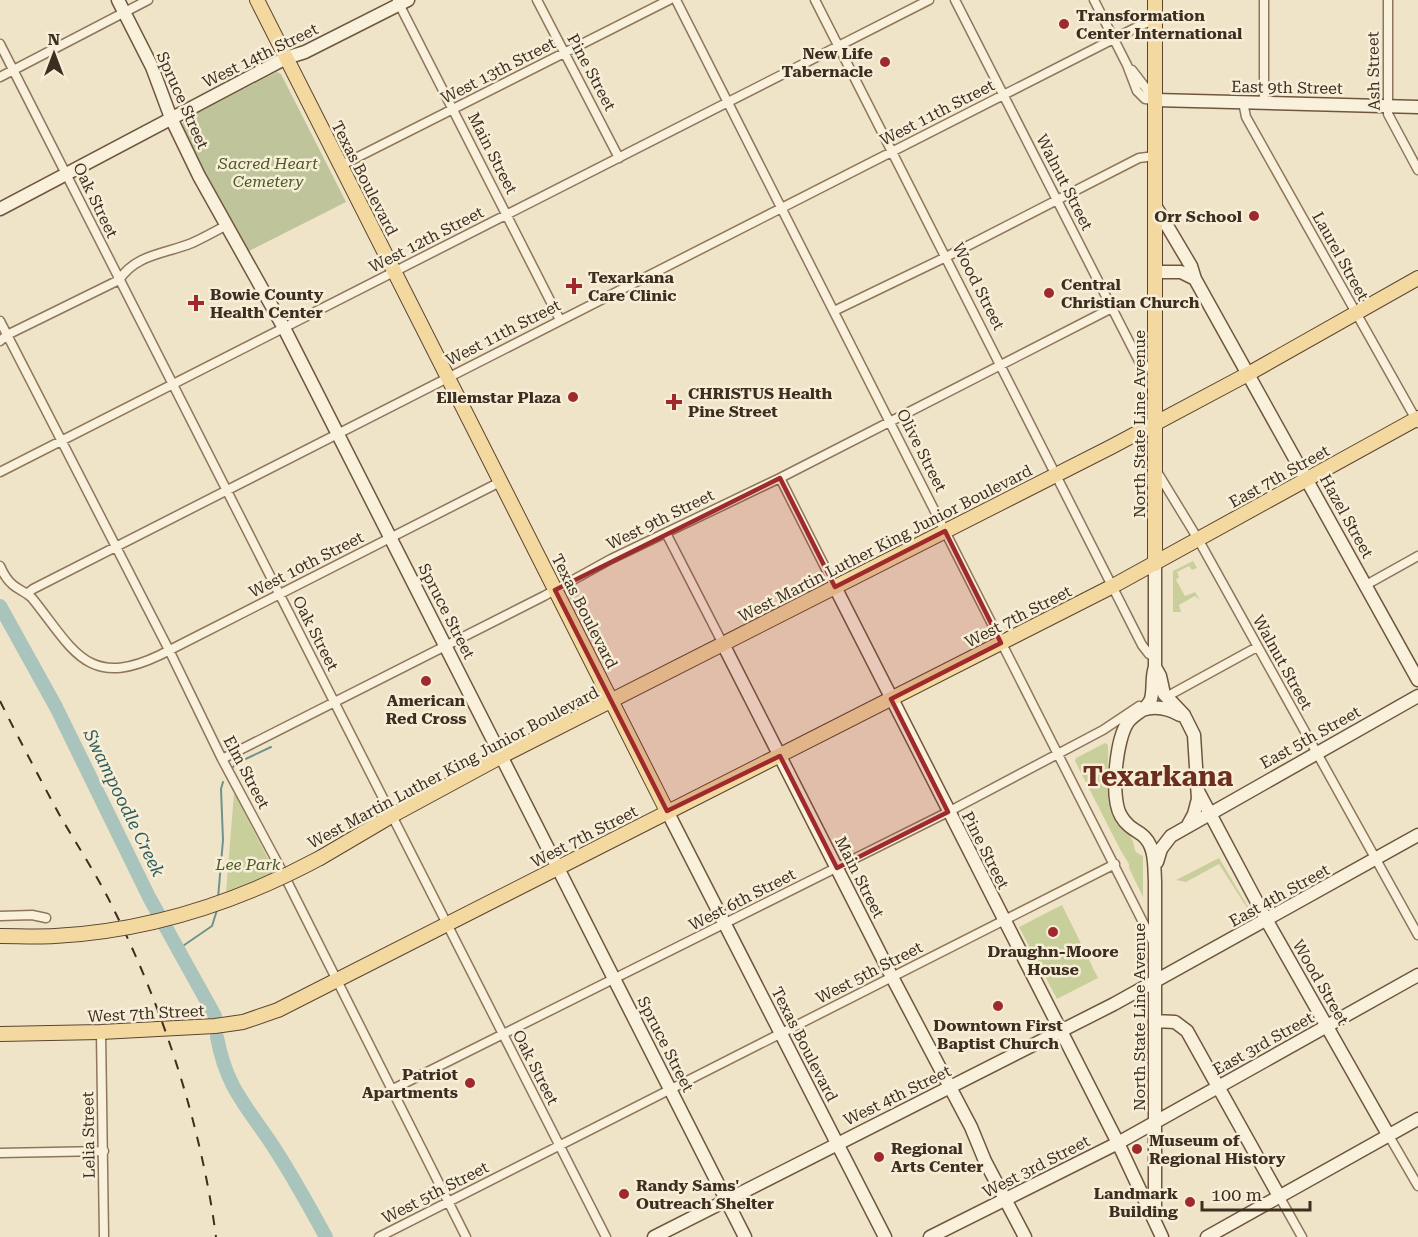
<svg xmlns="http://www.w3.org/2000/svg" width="1418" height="1237" viewBox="0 0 1418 1237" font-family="'Roboto Serif',serif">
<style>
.green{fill:#c9cf9b}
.cemetery{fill:#bfc49a}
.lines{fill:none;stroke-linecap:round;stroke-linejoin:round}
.stream{stroke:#6f938a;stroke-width:2}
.river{stroke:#a9c4bc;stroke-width:14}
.street-casing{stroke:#8d765c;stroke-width:11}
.secondary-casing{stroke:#6f573f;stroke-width:15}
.primary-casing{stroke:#5b4430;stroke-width:16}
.street{stroke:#faf1dc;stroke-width:8}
.secondary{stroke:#faf1dc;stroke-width:12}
.primary{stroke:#f3d9a0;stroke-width:14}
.rail{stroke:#3d2e20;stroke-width:2;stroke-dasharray:10 10;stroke-linecap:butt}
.primary-bridge-casing{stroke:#5b4430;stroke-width:16;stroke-linecap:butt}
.primary-bridge{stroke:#f3d9a0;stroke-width:14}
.marked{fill:#9e2a2b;fill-opacity:0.2;stroke:#9e2a2b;stroke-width:4.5;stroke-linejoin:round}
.poi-dot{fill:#9e2a2b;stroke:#f7eed8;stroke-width:2}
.labels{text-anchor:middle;stroke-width:5;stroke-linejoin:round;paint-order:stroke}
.poi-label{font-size:16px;font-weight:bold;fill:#3d2e20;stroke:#f7eed8;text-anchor:start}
.street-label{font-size:16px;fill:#3d2e20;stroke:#f7eed8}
.park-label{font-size:16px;font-style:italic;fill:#4d5a26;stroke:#f7eed8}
.water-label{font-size:18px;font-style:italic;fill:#2f5d5a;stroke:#f7eed8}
.town-label{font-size:28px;font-weight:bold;fill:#6b2e1e;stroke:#f7eed8}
</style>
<rect width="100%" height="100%" fill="#f0e4c8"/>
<!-- green -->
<path class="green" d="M1193,561L1197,568L1192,570L1189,566L1177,572L1179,577L1176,580L1185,596L1195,592L1200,600L1195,596L1179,605L1181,612H1173V571Z
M1105,743L1108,745C1109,769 1103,800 1115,821C1119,828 1127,832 1131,838C1137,847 1130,850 1143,856V897L1129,868V864L1121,851L1075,761L1076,758Z
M234,793L275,872L226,893Z
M1219,858L1251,912V914L1219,864L1186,882L1176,880Z
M1062,905L1098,978L1057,999L1019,927Z"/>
<!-- cemetery -->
<path class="cemetery" d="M277,72L281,74L346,202L245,253L182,125L184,120Z"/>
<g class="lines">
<!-- stream -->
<path class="stream" d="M232,768L237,763L271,747
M218,898L223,840L221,789L223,782
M177,950L212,926L217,910"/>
<!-- river -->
<path class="river" d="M0,606L56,707L149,897L215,1016
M217,1037C226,1085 243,1102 269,1140C290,1171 308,1204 326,1237"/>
<defs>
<path id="street" d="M397,0L560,320
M537,0L619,158
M676,0L1154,944
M815,0L1142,645L1149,654L1155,658
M955,0L1141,365L1156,369
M1094,0L1127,65L1137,91L1145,99L1155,100
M1388,0V114L1418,170
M0,44L606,1237
M1132,70L1155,100
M0,77L148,0
M1243,102L1246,117L1418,423
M1264,103V0
M340,166L669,0
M834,311L946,257L1139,158L1155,156
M0,321L169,650L222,759L283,873L466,1237
M0,341L7,335L119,280C136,254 165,254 192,243C203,238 214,232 225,226
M1156,470L1198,539L1418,935
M0,472L929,0
M780,478L835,587
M666,533L723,644
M0,566C3,573 7,580 13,585C19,590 26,592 32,598C73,649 87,690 160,655L500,482
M1366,585L1418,556
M28,593L33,589L1141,25L1155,20
M1166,697L1257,647
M222,759L544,596L611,559L780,478L1112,308
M0,916L32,915L46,918
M101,1032L104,1237
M391,1090L948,812L1103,730L1139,706
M1389,1136L1418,1186
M0,1153L104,1151
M1279,1196L1302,1237
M379,1237L1115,864"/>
<path id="secondary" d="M118,0L152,67L171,118L199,176L284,328L745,1237
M1155,100L1418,107
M1156,207L1191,266L1195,279
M0,209L286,58L305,52L408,0
M1156,272H1181L1195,279L1418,680
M835,587L1118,1143L1162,1237
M723,644L892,977L971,1127L985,1161L1025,1237
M1155,667L1160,676L1164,694L1184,715L1194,735L1198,799L1194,814L1188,825
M1142,710C1156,705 1168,708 1180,715
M1198,791L1267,921L1389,1136
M667,811L885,1237
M1157,862L1161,849L1171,836L1418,696
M1155,1021L1175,1022L1187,1031L1279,1196
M1155,1217V881C1154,865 1156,845 1141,834C1133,829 1126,825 1121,816C1110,798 1116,739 1128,722C1135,713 1147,710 1151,699C1154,688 1151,678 1155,667V564
M654,1237L1114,1004L1418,835
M930,1237L1118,1143L1418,975
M1207,1237L1418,1119"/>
<path id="primary" d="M257,0L667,811
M1155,564V0
M320,858L393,815L502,756L1111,447L1248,374L1418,278
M0,1034L101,1032L215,1026L243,1022L278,1010L1113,586L1418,418"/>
</defs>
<!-- street casing -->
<use href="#street" class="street-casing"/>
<!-- secondary casing -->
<use href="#secondary" class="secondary-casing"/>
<!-- primary casing -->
<use href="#primary" class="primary-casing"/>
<!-- street -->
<use href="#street" class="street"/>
<!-- secondary -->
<use href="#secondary" class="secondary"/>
<!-- primary -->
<use href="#primary" class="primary"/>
<!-- rail -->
<path class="rail" d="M0,701C19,739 39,777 59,814C78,847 99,878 115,912C164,1010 202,1129 216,1237"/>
<defs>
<path id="primary-bridge" d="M0,936C18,936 37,937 55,936C149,931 238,902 320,858"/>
</defs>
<!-- primary-bridge casing -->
<use href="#primary-bridge" class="primary-bridge-casing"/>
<!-- primary-bridge -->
<use href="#primary-bridge" class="primary-bridge"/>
</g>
<!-- marked area -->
<path class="marked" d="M780,478L835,587L945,531L1001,643L891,699L948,812L837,868L780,756L667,811L555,590Z"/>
<!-- markers -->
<g class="poi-dot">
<circle cx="1064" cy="24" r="6"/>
<circle cx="885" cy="62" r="6"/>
<circle cx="1254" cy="216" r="6"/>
<path d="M571 277h6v6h6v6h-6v6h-6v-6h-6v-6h6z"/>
<circle cx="1049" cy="293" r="6"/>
<path d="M193 294h6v6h6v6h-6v6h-6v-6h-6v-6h6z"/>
<circle cx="573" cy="397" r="6"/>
<path d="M671 393h6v6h6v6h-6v6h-6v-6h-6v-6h6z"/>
<circle cx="426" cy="681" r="6"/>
<circle cx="1053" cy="932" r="6"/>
<circle cx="998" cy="1006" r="6"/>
<circle cx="470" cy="1083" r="6"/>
<circle cx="1137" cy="1149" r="6"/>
<circle cx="879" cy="1157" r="6"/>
<circle cx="624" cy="1194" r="6"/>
<circle cx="1190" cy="1202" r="6"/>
</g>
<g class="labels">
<!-- poi labels -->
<g class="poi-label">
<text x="1076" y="21">Transformation<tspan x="1076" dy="18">Center International</tspan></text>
<text x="873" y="59" text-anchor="end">New Life<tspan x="873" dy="18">Tabernacle</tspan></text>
<text x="1242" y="222" text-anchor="end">Orr School</text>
<text x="588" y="283">Texarkana<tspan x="588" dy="18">Care Clinic</tspan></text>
<text x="1061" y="290">Central<tspan x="1061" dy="18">Christian Church</tspan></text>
<text x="210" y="300">Bowie County<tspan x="210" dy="18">Health Center</tspan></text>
<text x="688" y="399">CHRISTUS Health<tspan x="688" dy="18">Pine Street</tspan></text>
<text x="561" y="403" text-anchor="end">Ellemstar Plaza</text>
<text x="426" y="706" text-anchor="middle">American<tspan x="426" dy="18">Red Cross</tspan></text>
<text x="1053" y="957" text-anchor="middle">Draughn-Moore<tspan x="1053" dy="18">House</tspan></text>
<text x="998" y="1031" text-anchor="middle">Downtown First<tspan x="998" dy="18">Baptist Church</tspan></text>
<text x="458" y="1080" text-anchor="end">Patriot<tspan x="458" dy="18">Apartments</tspan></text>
<text x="1149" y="1146">Museum of<tspan x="1149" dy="18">Regional History</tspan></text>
<text x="891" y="1154">Regional<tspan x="891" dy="18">Arts Center</tspan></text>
<text x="636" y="1191">Randy Sams'<tspan x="636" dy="18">Outreach Shelter</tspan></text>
<text x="1178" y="1199" text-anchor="end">Landmark<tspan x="1178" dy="18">Building</tspan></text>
</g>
<!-- street labels -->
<g class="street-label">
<text transform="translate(260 55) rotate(-26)" y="6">West 14th Street</text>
<text transform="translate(498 70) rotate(-27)" y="6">West 13th Street</text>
<text transform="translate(1373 71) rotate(-91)" y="6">Ash Street</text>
<text transform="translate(592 72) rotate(62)" y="6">Pine Street</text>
<text transform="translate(1287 87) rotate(1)" y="6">East 9th Street</text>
<text transform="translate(183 100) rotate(66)" y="6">Spruce Street</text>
<text transform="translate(937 112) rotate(-27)" y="6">West 11th Street</text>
<text transform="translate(493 153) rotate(63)" y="6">Main Street</text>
<text transform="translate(365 178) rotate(63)" y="6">Texas Boulevard</text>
<text transform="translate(1065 182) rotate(63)" y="6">Walnut Street</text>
<text transform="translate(96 200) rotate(64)" y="6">Oak Street</text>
<text transform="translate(426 239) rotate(-27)" y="6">West 12th Street</text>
<text transform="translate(1341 256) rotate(61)" y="6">Laurel Street</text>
<text transform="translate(979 286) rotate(63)" y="6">Wood Street</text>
<text transform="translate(503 332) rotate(-27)" y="6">West 11th Street</text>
<text transform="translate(1139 424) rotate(-90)" y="6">North State Line Avenue</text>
<text transform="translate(922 450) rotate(63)" y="6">Olive Street</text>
<text transform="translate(1279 476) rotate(-29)" y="6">East 7th Street</text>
<text transform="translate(1347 516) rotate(61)" y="6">Hazel Street</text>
<text transform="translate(660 519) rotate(-26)" y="6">West 9th Street</text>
<text transform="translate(885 543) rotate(-27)" y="6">West Martin Luther King Junior Boulevard</text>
<text transform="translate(306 564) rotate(-27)" y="6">West 10th Street</text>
<text transform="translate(447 611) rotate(63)" y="6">Spruce Street</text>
<text transform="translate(585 611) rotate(63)" y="6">Texas Boulevard</text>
<text transform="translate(1018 616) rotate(-27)" y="6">West 7th Street</text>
<text transform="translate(316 633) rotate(63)" y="6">Oak Street</text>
<text transform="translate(1283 662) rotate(61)" y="6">Walnut Street</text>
<text transform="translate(1310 737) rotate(-29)" y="6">East 5th Street</text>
<text transform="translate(453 767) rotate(-28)" y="6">West Martin Luther King Junior Boulevard</text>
<text transform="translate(247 772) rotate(62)" y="6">Elm Street</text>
<text transform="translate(584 836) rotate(-27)" y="6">West 7th Street</text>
<text transform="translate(986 850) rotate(63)" y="6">Pine Street</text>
<text transform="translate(860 877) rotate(63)" y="6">Main Street</text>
<text transform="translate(1279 895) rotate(-29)" y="6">East 4th Street</text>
<text transform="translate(742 899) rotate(-27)" y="6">West 6th Street</text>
<text transform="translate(869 972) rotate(-27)" y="6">West 5th Street</text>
<text transform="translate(1321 982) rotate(60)" y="6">Wood Street</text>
<text transform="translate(146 1013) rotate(-3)" y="6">West 7th Street</text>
<text transform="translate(1139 1017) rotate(-90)" y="6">North State Line Avenue</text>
<text transform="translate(1263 1043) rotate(-29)" y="6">East 3rd Street</text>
<text transform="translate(666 1044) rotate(63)" y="6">Spruce Street</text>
<text transform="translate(805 1044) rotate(63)" y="6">Texas Boulevard</text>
<text transform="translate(536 1067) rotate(63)" y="6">Oak Street</text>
<text transform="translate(897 1095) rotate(-26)" y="6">West 4th Street</text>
<text transform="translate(88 1135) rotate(-91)" y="6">Lelia Street</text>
<text transform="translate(1036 1166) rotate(-27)" y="6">West 3rd Street</text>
<text transform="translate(435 1192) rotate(-27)" y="6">West 5th Street</text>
</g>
<!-- park labels -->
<g class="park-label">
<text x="268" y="169">Sacred Heart<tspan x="268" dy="18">Cemetery</tspan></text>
<text x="248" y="870">Lee Park</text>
</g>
<!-- water labels -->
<g class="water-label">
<text transform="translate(124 803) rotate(64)" y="6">Swampoodle Creek</text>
</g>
<!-- town labels -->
<g class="town-label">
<text x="1158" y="786">Texarkana</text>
</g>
</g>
<!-- north arrow -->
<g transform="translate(54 54)" stroke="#f7eed8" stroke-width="4.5" paint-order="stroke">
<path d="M0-4.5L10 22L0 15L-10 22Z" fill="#3d2e20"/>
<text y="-9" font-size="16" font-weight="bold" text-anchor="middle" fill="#3d2e20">N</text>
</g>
<!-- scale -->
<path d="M1202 1201v9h108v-9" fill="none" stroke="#3d2e20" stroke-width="3"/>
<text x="1211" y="1201" font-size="18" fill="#3d2e20" stroke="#f7eed8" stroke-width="4.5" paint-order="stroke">100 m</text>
</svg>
